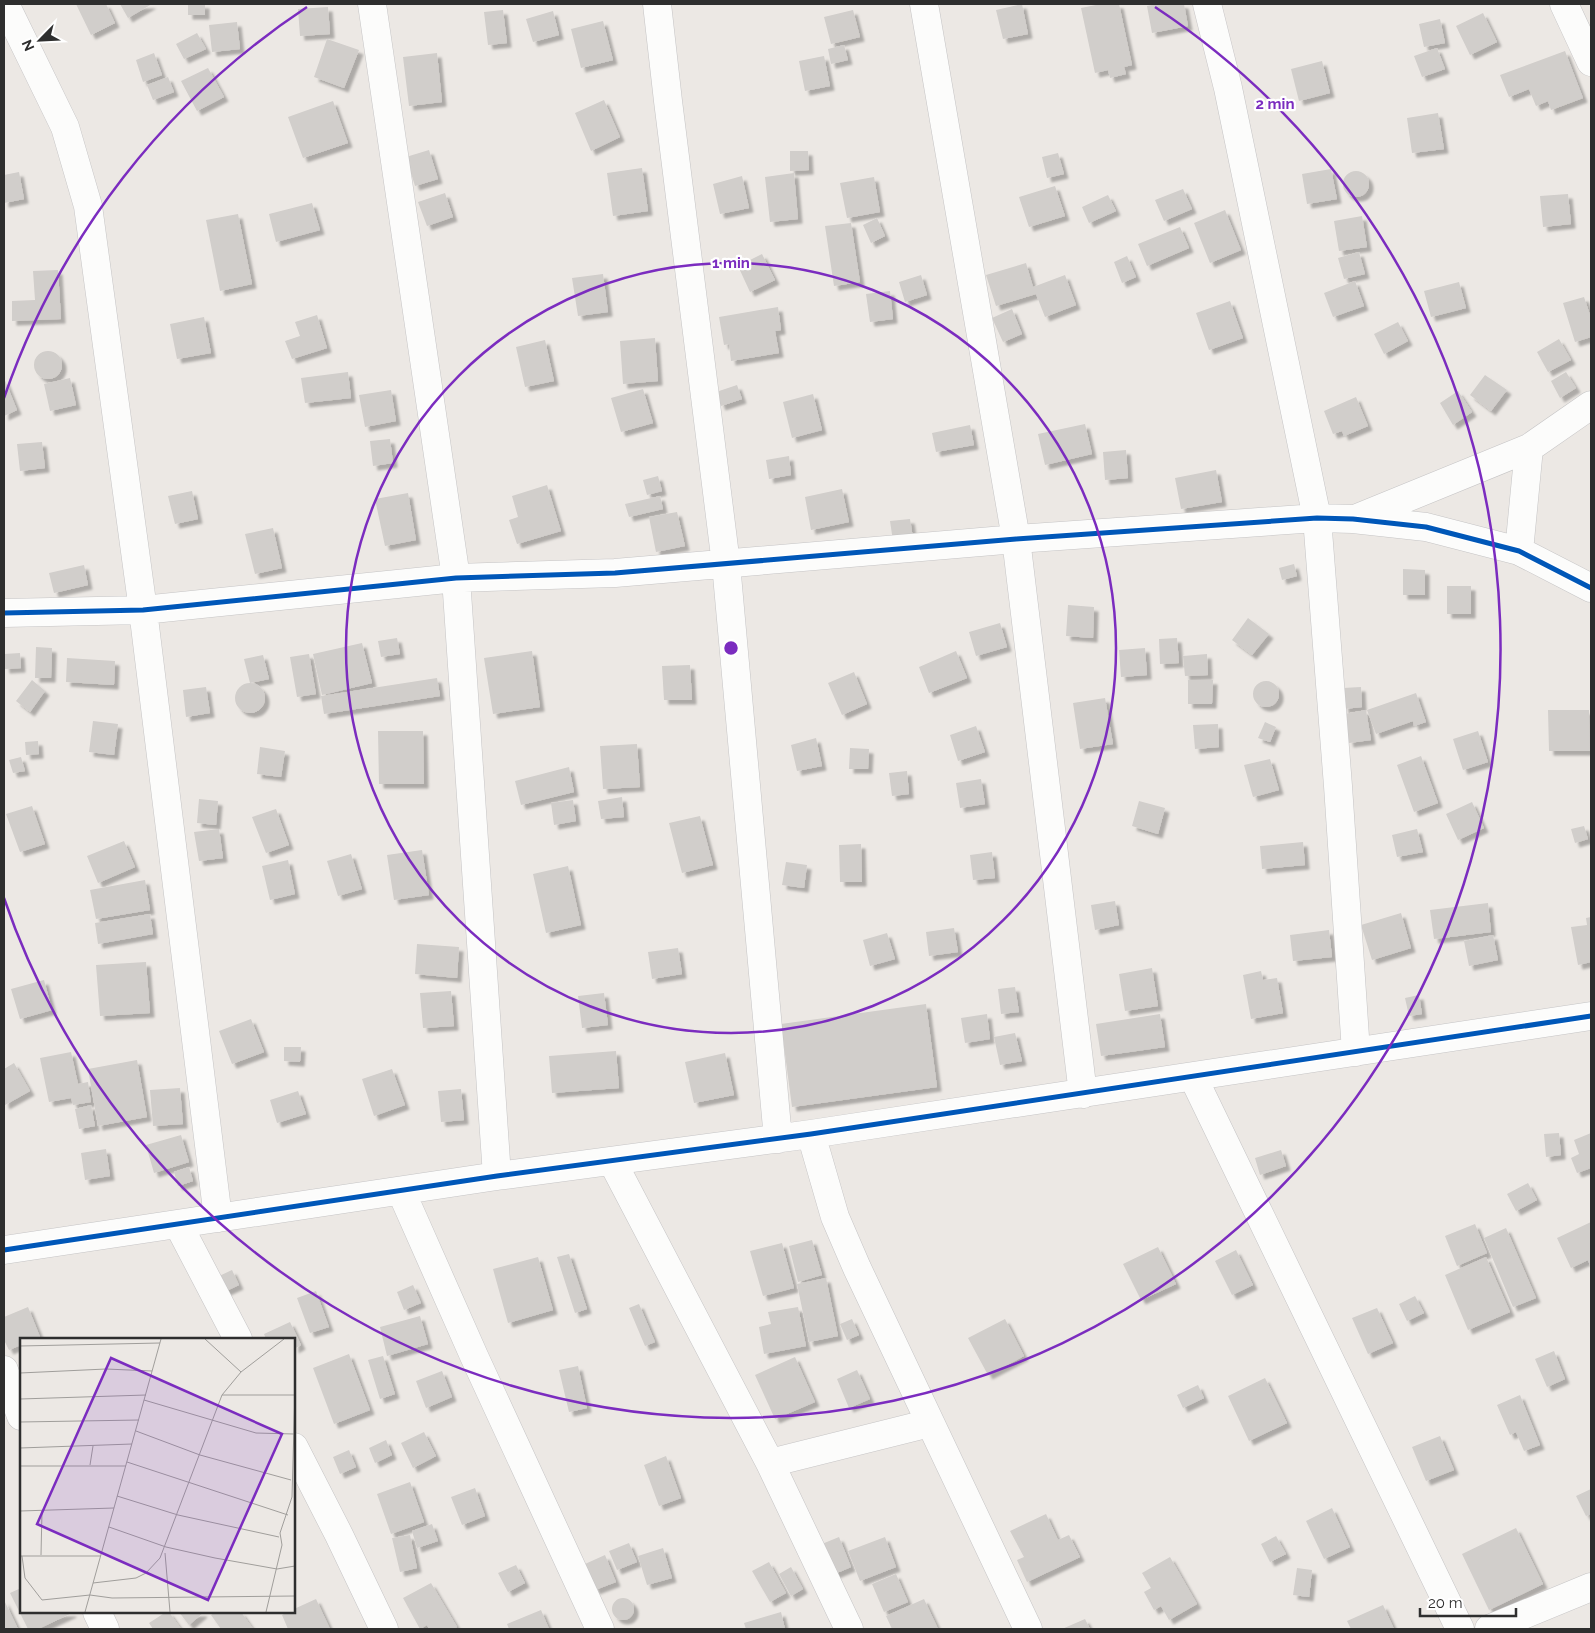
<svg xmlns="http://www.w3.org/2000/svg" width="1595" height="1633" viewBox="0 0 1595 1633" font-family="Raleway,sans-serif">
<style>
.building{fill:#d1cecb;filter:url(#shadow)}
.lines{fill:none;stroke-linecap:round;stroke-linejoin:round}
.minor-casing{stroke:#c5c4c5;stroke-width:29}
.minor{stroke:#fcfcfb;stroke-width:28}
.cycleway-casing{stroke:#fff;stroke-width:8}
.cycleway{stroke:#0057b8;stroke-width:5}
.ring{fill:none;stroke:#7b2cbf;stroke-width:2.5}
.inset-road{fill:none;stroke:#a09e9b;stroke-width:1}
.view{fill:#7b2cbf;fill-opacity:0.15;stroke:#7b2cbf;stroke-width:2.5}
.inset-edge{fill:none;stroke:#2e2e2e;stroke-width:2.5}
.centre{fill:#7b2cbf;stroke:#fff;stroke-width:2.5}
.ring-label{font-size:15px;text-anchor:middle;font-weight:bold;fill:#7b2cbf;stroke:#fff;stroke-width:4.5;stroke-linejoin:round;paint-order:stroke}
</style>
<defs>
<filter id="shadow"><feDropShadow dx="4.5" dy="4.5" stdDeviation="1" flood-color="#0004"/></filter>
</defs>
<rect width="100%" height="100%" fill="#ece8e4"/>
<!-- building -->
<path class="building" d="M76,4H106L115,23L91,35Z
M120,4H152L128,18Z
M188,4H205V15H188Z
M1022,4L1028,34L1003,39L996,10Z
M1101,4H1119L1132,65L1124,67L1126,74L1110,78L1108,70L1095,73L1081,8Z
M1157,4H1184L1188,26L1152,33L1147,6Z
M328,7L330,34L300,36L298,9Z
M503,10L507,43L488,45L484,12Z
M853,10L860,37L831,44L824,17Z
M553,11L559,35L533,42L526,19Z
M1483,13L1497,42L1470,55L1456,26Z
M1440,19L1445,43L1424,47L1419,24Z
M603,21L613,60L581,68L571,29Z
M237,22L240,49L212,52L209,25Z
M197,33L206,49L184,59L176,44Z
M327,39L359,50L344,88L314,77Z
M844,45L848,60L831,64L828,49Z
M1437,48L1445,69L1422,77L1414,56Z
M1565,51L1583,98L1551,110L1548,101L1536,106L1529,89L1509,97L1500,75Z
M154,53L162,75L143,82L136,60Z
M437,53L442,102L409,106L403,57Z
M824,56L830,86L805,91L799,61Z
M1322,61L1330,93L1299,101L1291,69Z
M208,68L224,97L197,111L181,81Z
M168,77L174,92L153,100L147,85Z
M604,100L620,137L591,151L575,113Z
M333,101L348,143L303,158L288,117Z
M1438,113L1444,149L1412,153L1407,118Z
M429,150L438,179L415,186L406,157Z
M790,151H808L809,170L790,171Z
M1058,153L1064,174L1047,178L1042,157Z
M642,168L648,211L613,216L607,173Z
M1331,169L1337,199L1307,204L1302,174Z
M1343 184a13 13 0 1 1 26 0a13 13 0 1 1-26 0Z
M19,172L24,199L4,203V175Z
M794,173L798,219L770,222L765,177Z
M742,176L749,208L720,214L713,184Z
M874,177L880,212L847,218L840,183Z
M1055,186L1065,216L1029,227L1019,197Z
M1183,189L1192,209L1164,221L1155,200Z
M445,193L453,217L427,226L418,202Z
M1568,194L1571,224L1543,227L1540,196Z
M1108,195L1116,211L1089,223L1082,207Z
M312,203L320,230L276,242L269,214Z
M1225,210L1241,250L1210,263L1194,223Z
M238,214L252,284L220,291L206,220Z
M1362,216L1367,247L1339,251L1334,221Z
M877,218L885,236L871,243L863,225Z
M851,223L860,282L834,286L825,226Z
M1180,227L1189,248L1147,266L1138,244Z
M1359,252L1365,274L1344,279L1338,258Z
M762,254L775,280L750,292L738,266Z
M1127,256L1136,277L1122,283L1114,262Z
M1026,263L1033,287L1065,275L1076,305L1045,317L1036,294L996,306L986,275Z
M58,270L61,319L12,321V301L35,300L33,271Z
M603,274L608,312L578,316L572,278Z
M921,275L927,295L905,302L899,282Z
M1355,281L1364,306L1333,317L1324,293Z
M1459,282L1466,308L1431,317L1424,291Z
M890,291L893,319L870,322L866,294Z
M1584,297L1591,318V337L1575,342L1563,303Z
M1230,301L1243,338L1209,350L1196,313Z
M778,307L781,330L775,331L779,353L731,361L729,344L724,345L719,317Z
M1012,309L1022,334L1003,342L992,318Z
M317,315L327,348L292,359L285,341L300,336L295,322Z
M204,317L211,353L177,359L170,324Z
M1398,322L1408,341L1384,354L1374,334Z
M655,338L658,381L623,384L620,341Z
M1559,339L1571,360L1548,372L1537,352Z
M545,340L554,381L525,387L516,347Z
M34 365a14 14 0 1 1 28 0a14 14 0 1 1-28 0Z
M348,372L351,398L305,403L301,378Z
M1566,372L1576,388L1560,398L1551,381Z
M1485,375L1507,390L1491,411L1470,395Z
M4,378L17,410L4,416Z
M70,378L76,405L50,411L44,384Z
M737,385L742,399L721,406L716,392Z
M643,389L653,423L621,432L611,398Z
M391,390L396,421L365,427L359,395Z
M1458,391L1472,412L1453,425L1440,403Z
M813,394L822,430L792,438L783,402Z
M1356,397L1368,426L1344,436L1342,431L1333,434L1324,411Z
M1085,424L1092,454L1045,465L1038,434Z
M970,425L974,445L936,452L932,433Z
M390,439L393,463L373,466L370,441Z
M42,442L45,468L20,471L17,444Z
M1126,450L1128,478L1105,480L1103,452Z
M789,456L791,475L769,479L766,460Z
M1216,470L1222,502L1181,509L1175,478Z
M658,476L662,491L647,495L643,480Z
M547,485L561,531L517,544L509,520L518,517L512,496Z
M842,489L849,522L811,530L805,497Z
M192,491L198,519L175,524L168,496Z
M408,493L416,540L385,546L375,499Z
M660,496L663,509L629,517L625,504Z
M677,512L685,546L656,552L649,517Z
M910,519L913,538L893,541L890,521Z
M273,528L282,568L255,574L245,534Z
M1294,564L1297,576L1282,580L1279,568Z
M84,565L88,585L54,593L49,573Z
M1403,569L1425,570V595H1403Z
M1447,586H1471V614H1447Z
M1068,605L1094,607L1093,638L1066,636Z
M1248,618L1269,634L1252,655L1232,640Z
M1000,623L1007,647L976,656L969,632Z
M397,638L400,654L381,657L378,641Z
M1177,638L1179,663L1160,664L1159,639Z
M362,643L372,683L322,695L313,654Z
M36,647L52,648L51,678H35Z
M1145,648L1147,675L1121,677L1119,650Z
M532,651L540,707L493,714L484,658Z
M956,651L967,678L929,693L919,667Z
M20,653L21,668L5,669L4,654Z
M309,654L316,694L297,697L290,657Z
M1207,654L1208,675L1185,676L1183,656Z
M263,655L269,679L250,683L244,659Z
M67,658L115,661L114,685L66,682Z
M690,665L692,700H664L662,666Z
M854,672L867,704L842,715L828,683Z
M437,678L440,696L324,714L321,696Z
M32,680L45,691L30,712L16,701Z
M1188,680H1213L1212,704H1188Z
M1253 694a13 13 0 1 1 26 0a13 13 0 1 1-26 0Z
M235 698a15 15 0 1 1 30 0a15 15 0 1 1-30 0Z
M206,687L210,713L186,717L183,690Z
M1361,687L1362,707L1344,709L1343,688Z
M1416,693L1426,722L1414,726L1413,721L1376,734L1367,710Z
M1105,698L1113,744L1080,749L1073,703Z
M1366,710L1371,740L1349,743L1344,714Z
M1548,710H1589L1590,751H1549Z
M93,721L118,724L114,755L89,752Z
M1265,722L1276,727L1270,742L1258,738Z
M1218,724L1219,747L1195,749L1193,725Z
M976,726L985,752L958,761L950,735Z
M378,731H423L424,784H379Z
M1478,731L1488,762L1463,770L1453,739Z
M816,738L822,766L797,771L791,745Z
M38,741L39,754L26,755L25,742Z
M637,744L640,787L603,789L600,746Z
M260,747L285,751L281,777L257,774Z
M850,748L869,749L868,769H849Z
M1421,756L1438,803L1414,812L1397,765Z
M21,757L25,771L13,773L9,760Z
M1270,759L1279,790L1253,797L1244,765Z
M569,767L574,792L521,805L515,781Z
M907,771L909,794L892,796L889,773Z
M981,779L985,804L960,808L956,783Z
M622,797L624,817L601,819L598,801Z
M199,799L218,801L216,825L197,823Z
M573,800L576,821L554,825L551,803Z
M1139,801L1165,808L1158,834L1132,826Z
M1472,802L1484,828L1458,840L1446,814Z
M32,806L45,844L20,852L6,814Z
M276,809L289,845L266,853L252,817Z
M700,816L713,865L682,873L669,823Z
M1584,826L1588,839L1575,843L1571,829Z
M219,829L223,858L199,861L194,832Z
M1417,829L1423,852L1397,857L1392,835Z
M124,841L135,867L98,883L87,856Z
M1303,842L1305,865L1262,869L1260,846Z
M861,844L862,882H840L839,845Z
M422,850L429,895L394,900L387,855Z
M992,852L995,878L973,880L970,855Z
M351,854L362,889L338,896L327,861Z
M288,860L295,894L270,900L262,866Z
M786,862L807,865L804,888L782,885Z
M568,866L581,925L546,933L533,874Z
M145,880L150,910L96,919L90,890Z
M1115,901L1119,925L1095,930L1091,905Z
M1488,903L1491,932L1434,939L1430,910Z
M1401,913L1411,948L1372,960L1361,925Z
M150,914L153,934L98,944L95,923Z
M1591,917V962L1578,965L1571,927L1587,925L1586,918Z
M954,928L958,952L929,956L926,932Z
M1329,930L1332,957L1293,961L1290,935Z
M887,933L895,959L870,966L863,940Z
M1493,935L1498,960L1469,966L1464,941Z
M417,944L459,947L457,978L415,974Z
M678,948L682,974L652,979L648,952Z
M146,962L150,1013L100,1016L96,965Z
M1152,968L1158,1006L1125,1011L1119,974Z
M1261,971L1263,980L1277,978L1283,1013L1251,1019L1243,975Z
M44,980L52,1010L20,1019L11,989Z
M1015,987L1019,1012L1001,1014L998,989Z
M451,991L454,1026L423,1028L420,993Z
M604,993L608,1025L582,1028L578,996Z
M1419,995L1422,1014L1409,1016L1405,998Z
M926,1004L937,1087L792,1107L781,1024Z
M987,1014L990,1039L965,1043L961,1018Z
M1160,1014L1165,1047L1101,1056L1096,1024Z
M251,1019L264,1052L232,1064L219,1031Z
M1015,1033L1022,1061L1000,1065L994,1037Z
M284,1047H301L300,1062L284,1061Z
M616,1051L619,1088L552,1093L549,1056Z
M71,1052L78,1084L88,1082L91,1102L73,1105L71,1098L49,1102L40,1058Z
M725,1053L734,1095L694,1103L685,1062Z
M137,1060L147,1117L98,1126L88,1069Z
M14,1063L30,1091L5,1105L4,1102V1069Z
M392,1069L405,1105L374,1116L362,1079Z
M180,1088L183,1124L153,1126L150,1090Z
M461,1089L464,1120L441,1122L438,1091Z
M298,1091L306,1114L277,1123L270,1100Z
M91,1105L95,1126L79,1129L75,1109Z
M1559,1133L1561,1155L1546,1157L1544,1134Z
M1591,1133V1168L1577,1173L1571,1158L1579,1154L1574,1140Z
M181,1135L189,1162L154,1173L146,1145Z
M106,1149L110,1176L85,1180L81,1153Z
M1281,1150L1286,1166L1260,1175L1255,1158Z
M189,1167L193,1181L178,1186L174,1172Z
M1528,1183L1537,1200L1516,1211L1507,1194Z
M1591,1222V1268L1588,1260L1571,1268L1557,1238Z
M1475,1224L1487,1253L1457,1266L1445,1236Z
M1506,1228L1536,1298L1513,1307L1484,1238Z
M812,1240L822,1275L798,1282L789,1246Z
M782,1243L794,1288L763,1296L750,1251Z
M1158,1247L1176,1284L1141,1300L1123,1264Z
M1236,1250L1253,1285L1232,1295L1215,1261Z
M569,1254L587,1309L575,1313L557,1257Z
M538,1257L553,1310L508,1323L493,1269Z
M1486,1257L1510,1312L1468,1330L1445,1275Z
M232,1270L239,1285L224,1292L217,1277Z
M826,1278L838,1336L809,1342L797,1284Z
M413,1285L421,1303L404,1310L397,1292Z
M316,1291L329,1327L310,1333L297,1298Z
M1415,1296L1424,1313L1407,1321L1399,1304Z
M639,1304L655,1342L645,1346L629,1308Z
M28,1307L40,1337L35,1339H21V1345L9,1350L4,1340V1317Z
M798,1307L806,1346L764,1354L759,1327L771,1324L768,1312Z
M1377,1308L1393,1343L1368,1354L1352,1318Z
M420,1316L428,1344L387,1356L380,1327Z
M852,1319L859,1335L847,1340L840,1324Z
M1005,1319L1024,1356L988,1375L968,1338Z
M290,1322L301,1345L294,1349V1339H266L264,1334Z
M1554,1351L1565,1379L1547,1387L1535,1359Z
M349,1354L370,1410L334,1424L313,1368Z
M383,1356L395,1394L380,1399L368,1360Z
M795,1357L815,1402L775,1419L755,1375Z
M578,1366L587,1408L569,1412L559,1370Z
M857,1370L870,1399L849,1408L837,1379Z
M442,1371L452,1397L426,1408L416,1381Z
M1265,1378L1287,1423L1249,1441L1228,1396Z
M1198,1385L1204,1398L1183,1408L1177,1395Z
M1520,1395L1540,1445L1524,1451L1516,1432L1510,1435L1497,1405Z
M424,1432L436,1456L413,1468L401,1443Z
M1440,1436L1454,1470L1426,1481L1412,1447Z
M386,1440L392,1455L375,1463L369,1448Z
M349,1450L356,1467L340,1474L333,1457Z
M666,1456L681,1498L659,1506L644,1465Z
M410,1482L424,1522L391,1534L377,1494Z
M475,1488L485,1516L462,1525L451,1497Z
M1591,1489V1514L1586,1516L1576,1496Z
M1332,1508L1350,1547L1324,1559L1306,1521Z
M1046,1514L1058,1540L1069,1535L1080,1557L1027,1582L1017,1560L1024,1557L1010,1531Z
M432,1524L438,1541L417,1548L412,1531Z
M1516,1528L1543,1584L1489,1610L1462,1554Z
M410,1535L417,1568L400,1572L392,1538Z
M1276,1536L1286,1554L1270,1562L1261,1544Z
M839,1537L851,1567L830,1576L817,1546Z
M885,1537L896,1567L860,1581L848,1551Z
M629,1543L637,1562L617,1570L609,1551Z
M663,1548L672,1578L647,1585L638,1556Z
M605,1555L616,1582L595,1590L585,1564Z
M1170,1557L1197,1604L1169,1620L1161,1606L1154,1610L1144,1592L1151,1588L1142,1573Z
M769,1562L786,1593L770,1602L752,1571Z
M516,1565L525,1583L508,1592L498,1573Z
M791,1567L803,1589L791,1596L779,1574Z
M1297,1568L1312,1570L1309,1597L1293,1595Z
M896,1574L908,1602L884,1612L872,1584Z
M431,1583L457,1627L454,1629H429L427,1625L420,1629L403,1598Z
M21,1588V1612H72V1613L38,1629H28L10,1593Z
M612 1609a11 11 0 1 1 22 0a11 11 0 1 1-22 0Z
M316,1599L330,1629H288L282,1615L288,1612H294V1609Z
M924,1599L938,1629H892L886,1616Z
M4,1600L18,1629H4Z
M1383,1605L1394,1629H1351L1347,1621Z
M541,1610L549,1629H509L507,1624Z
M166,1612H169L181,1629H153L149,1623Z
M179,1612H202L203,1613L189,1625Z
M216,1612H241L253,1629H221L211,1615Z
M781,1612L785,1629H746L744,1623Z
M1085,1619L1090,1629H1062Z"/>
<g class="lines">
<defs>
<path id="minor" d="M5,4L65,127L88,206L143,610L218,1218
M372,4L456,578L497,1176
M657,4L668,101L726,564L778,1139
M924,4L1016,539L1083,1094
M1207,4L1228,88L1317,518L1338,786L1356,1052
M1564,4L1591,62
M1355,519L1529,448L1591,405
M1519,551L1529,448
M4,613L143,610L456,578L615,573L1016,539L1317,518L1353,519L1426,527L1519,551L1591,588
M1193,1077L1460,1629
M811,1134L835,1217L857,1268L1028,1629
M612,1161L770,1463L849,1629
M401,1191L474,1356L600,1629
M178,1224L238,1339
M4,1250L497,1176L811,1134L1591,1016
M4,1370L21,1416
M294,1447L339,1535L384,1629
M770,1463L930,1423
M97,1612L105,1629
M1489,1629L1591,1587"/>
</defs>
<!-- minor casing -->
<use href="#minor" class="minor-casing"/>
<!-- minor -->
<use href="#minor" class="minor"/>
<defs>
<path id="cycleway" d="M4,613L143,610L456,578L615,573L1016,539L1317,518L1353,519L1426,527L1519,551L1591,588
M4,1250L497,1176L811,1134L1591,1016"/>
</defs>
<!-- cycleway casing -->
<use href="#cycleway" class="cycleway-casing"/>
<!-- cycleway -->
<use href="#cycleway" class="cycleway"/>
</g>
<!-- distance rings -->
<g class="ring">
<circle cx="731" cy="648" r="385"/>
<path d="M4 398A769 769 0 0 1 307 7M1155 7A769 769 0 1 1 4 898"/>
</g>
<!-- overview -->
<g transform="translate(20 1338)">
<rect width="275" height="275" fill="#ece8e4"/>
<path class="inset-road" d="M185,1L221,34M0,8L140,5M0,35L86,31L132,33M202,57H275M0,61L126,57M124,62L236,95L274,96M0,84L119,82M116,93L180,117L271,142M0,110L112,106M107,124L268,177M70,127L73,108M0,128H106M97,158L158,177L259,199M0,173L94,170M89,189L146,209L195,220L257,231L275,228M145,215L150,274M21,217L22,173M0,218H81M2,218L5,240L22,262L70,257L92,260L275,258M73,245L116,240L126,235L140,220L202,57L221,34L264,1M65,274L141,1M246,274L262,207L260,195L272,159L275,52"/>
<path class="view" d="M91,20L262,96L188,262L17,186Z"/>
<rect width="275" height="275" class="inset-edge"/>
</g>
<circle cx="731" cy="648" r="8" class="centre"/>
<g class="ring-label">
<text x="1275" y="109">2 min</text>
<text x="731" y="268">1 min</text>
</g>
<!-- border -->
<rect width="1595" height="1633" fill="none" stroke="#2e2e2e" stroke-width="10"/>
<!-- north arrow -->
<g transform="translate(40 40) rotate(246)" stroke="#ffffff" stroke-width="4" paint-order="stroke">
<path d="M0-4L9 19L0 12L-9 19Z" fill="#2e2e2e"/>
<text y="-8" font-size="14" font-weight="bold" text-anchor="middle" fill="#2e2e2e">N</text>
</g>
<!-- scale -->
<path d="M1420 1608v8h96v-8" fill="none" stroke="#2e2e2e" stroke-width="2.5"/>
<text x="1428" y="1608" font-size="15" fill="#2e2e2e" stroke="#ffffff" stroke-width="4" paint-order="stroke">20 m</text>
</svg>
